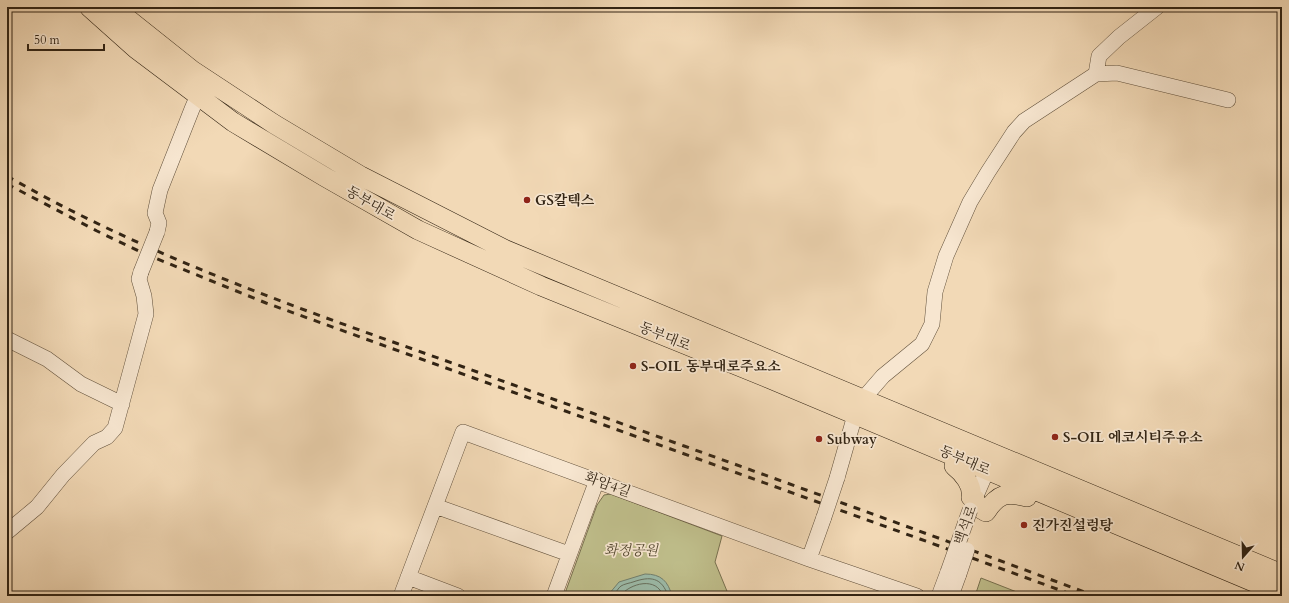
<svg xmlns="http://www.w3.org/2000/svg" width="1289" height="603" viewBox="0 0 1289 603" font-family="Cardo,'Noto Serif KR',serif">
<style>
.green{fill:#bfbe8b;stroke:#787150}
.water{fill:#9cbba9;stroke:#727f6d}
.lines{fill:none;stroke-linecap:round;stroke-linejoin:round}
.shore{stroke:#67705e;stroke-width:1}
.minor-casing{stroke:#62513c;stroke-width:16}
.major-casing{stroke:#322414;stroke-width:20}
.minor{stroke:#f7e6d0;stroke-width:15}
.major{stroke:#f2d9b6;stroke-width:19}
.rail{stroke:#322414;stroke-width:3;stroke-dasharray:7 7;stroke-linecap:butt}
.minor-bridge-casing{stroke:#62513c;stroke-width:16;stroke-linecap:butt}
.minor-bridge{stroke:#f7e6d0;stroke-width:15}
.poi-dot{fill:#8f2418;stroke:#f7e6d0;stroke-width:1.5}
.labels{text-anchor:middle;stroke-width:3.5;stroke-linejoin:round;paint-order:stroke}
.poi-label{font-size:14px;font-weight:bold;fill:#322414;stroke:#f7e6d0;text-anchor:start}
.street-label{font-size:14px;fill:#322414;stroke:#f7e6d0}
.park-label{font-size:14px;font-style:italic;fill:#554a32;stroke:#f7e6d0}
</style>
<rect width="100%" height="100%" fill="#f2d9b6"/>
<filter id="stains"><feTurbulence type="fractalNoise" baseFrequency=".005" numOctaves="4"/><feColorMatrix values="0 0 0 0 .2 0 0 0 0 .09 0 0 0 0 .02 0 0 0 .5 -.17"/></filter>
<radialGradient id="worn" r=".72"><stop offset=".6" stop-color="#630" stop-opacity="0"/><stop offset="1" stop-color="#630" stop-opacity=".3"/></radialGradient>
<!-- green -->
<path class="green" d="M611,494L722,536L715,562L729,596H564L597,505L604,495Z
M981,578L1027,596H975Z"/>
<!-- water -->
<path class="water" d="M645,574C661,574 668,581 672,596H610L609,594L619,582Z"/>
<g class="lines">
<!-- shore -->
<path class="shore" d="M613,596C616,593 618,588 621,586C624,584 630,583 633,582C650,576 662,577 668,596
M620,596C630,583 657,576 663,596"/>
<defs>
<path id="minor" d="M1096,74L1099,56L1119,37L1157,7
M157,232L159,223L155,213L160,190L192,109L198,95L204,87
M7,339L47,359L81,384L122,404
M837,478L855,415L863,399L883,376L922,344L932,324L935,292L946,256L970,202L988,172L1014,132L1024,121L1096,74L1117,73L1228,100
M972,505L991,461
M435,506L569,554
M7,532L37,507L63,475L94,443L107,437L115,428L146,314L144,296L139,279L141,272
M809,559L824,517
M408,577L458,596
M401,596L463,432L809,559L917,596
M554,596L597,480
M939,596L948,572
M951,596L959,574"/>
<path id="major" d="M89,7L136,49L233,122L325,177L418,230L541,286L770,379L1282,594
M113,7L192,70L274,124L361,176L504,249L1282,574
M958,458L954,466C963,473 973,485 971,497L975,499
M981,509L986,512C998,493 1007,492 1027,497L1031,488"/>
</defs>
<!-- minor casing -->
<use href="#minor" class="minor-casing"/>
<!-- major casing -->
<use href="#major" class="major-casing"/>
<!-- minor -->
<use href="#minor" class="minor"/>
<!-- major -->
<use href="#major" class="major"/>
<!-- rail -->
<path class="rail" d="M7,176C157,262 321,316 483,374C687,447 892,520 1095,596
M7,184L97,231L145,254L266,303L920,539L1076,596"/>
<defs>
<path id="minor-bridge" d="M141,272L157,232
M824,517L837,478
M948,572L970,510
M959,574L967,550"/>
</defs>
<!-- minor-bridge casing -->
<use href="#minor-bridge" class="minor-bridge-casing"/>
<!-- minor-bridge -->
<use href="#minor-bridge" class="minor-bridge"/>
</g>
<!-- markers -->
<g class="poi-dot">
<circle cx="527" cy="200" r="4"/>
<circle cx="633" cy="366" r="4"/>
<circle cx="1055" cy="437" r="4"/>
<circle cx="819" cy="439" r="4"/>
<circle cx="1024" cy="525" r="4"/>
</g>
<g class="labels">
<!-- poi labels -->
<g class="poi-label">
<text x="535" y="205">GS칼텍스</text>
<text x="641" y="371">S-OIL 동부대로주요소</text>
<text x="1063" y="442">S-OIL 에코시티주유소</text>
<text x="827" y="444">Subway</text>
<text x="1032" y="530">진가진설렁탕</text>
</g>
<!-- street labels -->
<g class="street-label">
<text transform="translate(371 203) rotate(30)" y="5">동부대로</text>
<text transform="translate(665 336) rotate(22)" y="5">동부대로</text>
<text transform="translate(965 460) rotate(23)" y="5">동부대로</text>
<text transform="translate(608 484) rotate(20)" y="5">화암4길</text>
<text transform="translate(965 525) rotate(-70)" y="5">백석로</text>
</g>
<!-- park labels -->
<g class="park-label">
<text x="631" y="555">화정공원</text>
</g>
</g>
<!-- margin -->
<rect width="1289" height="603" fill="none" stroke="#f2d9b6" stroke-width="24"/>
<rect x="8" y="8" width="1273" height="587" fill="none" stroke="#322414" stroke-width="2"/>
<rect x="12" y="12" width="1265" height="579" fill="none" stroke="#322414"/>
<!-- north arrow -->
<g transform="translate(1243 557) rotate(200)" stroke="#f7e6d0" stroke-width="3" paint-order="stroke">
<path d="M0-3L7 15L0 10L-7 15Z" fill="#322414"/>
<text y="-6" font-size="11" font-weight="bold" text-anchor="middle" fill="#322414">N</text>
</g>
<!-- scale -->
<path d="M28 44v6h76v-6" fill="none" stroke="#322414" stroke-width="2"/>
<text x="34" y="44" font-size="12" fill="#322414" stroke="#f7e6d0" stroke-width="3" paint-order="stroke">50 m</text>
<rect width="100%" height="100%" filter="url(#stains)"/>
<rect width="100%" height="100%" fill="url(#worn)"/>
</svg>
